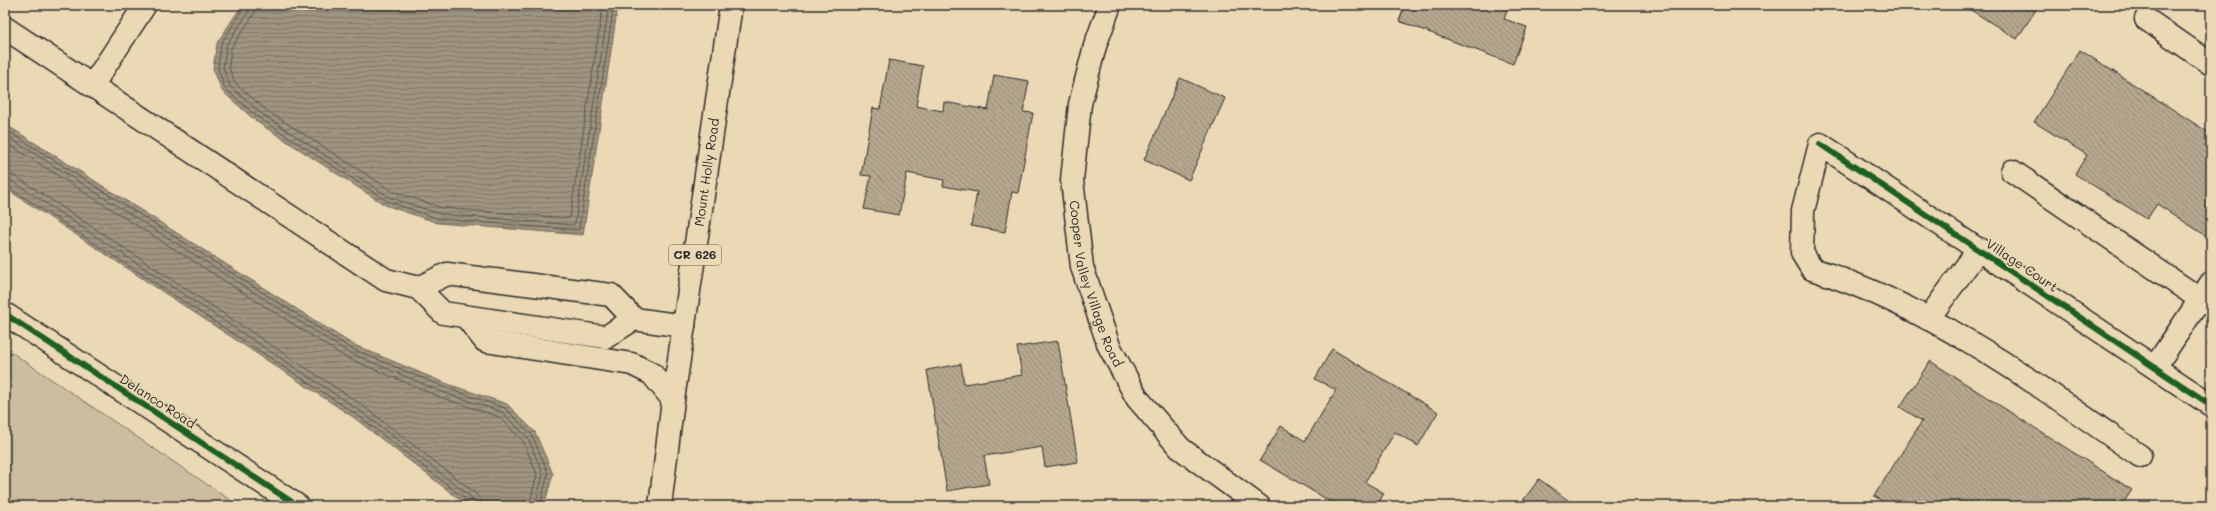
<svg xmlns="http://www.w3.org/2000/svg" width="2216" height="511" viewBox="0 0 2216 511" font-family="Mali,sans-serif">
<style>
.park{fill:#ccbda0;stroke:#7c7466}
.water{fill:url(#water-rules);stroke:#716a5d}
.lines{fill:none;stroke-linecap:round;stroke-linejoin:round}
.shore{stroke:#59554d;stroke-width:1}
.building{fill:url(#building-back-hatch);stroke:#2b2b2b}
.minor-casing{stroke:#2b2b2b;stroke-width:25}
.major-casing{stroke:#2b2b2b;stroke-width:25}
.minor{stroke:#ebd9b6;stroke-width:22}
.major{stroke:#ebd9b6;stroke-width:22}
.cycleway-casing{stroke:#ebd9b6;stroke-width:8}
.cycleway{stroke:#1b5e20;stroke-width:6}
.labels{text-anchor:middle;stroke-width:3.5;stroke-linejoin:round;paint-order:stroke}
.shield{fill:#ebd9b6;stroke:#655f55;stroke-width:1}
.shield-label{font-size:12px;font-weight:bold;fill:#2b2b2b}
.street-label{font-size:13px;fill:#2b2b2b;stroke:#ebd9b6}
</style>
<defs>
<pattern id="water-rules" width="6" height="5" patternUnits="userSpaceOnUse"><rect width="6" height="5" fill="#9f947f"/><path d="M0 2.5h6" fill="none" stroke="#827968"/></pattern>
<pattern id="building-back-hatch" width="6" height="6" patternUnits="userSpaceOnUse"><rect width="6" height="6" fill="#b6a88f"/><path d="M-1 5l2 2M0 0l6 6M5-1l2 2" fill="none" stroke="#948975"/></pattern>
</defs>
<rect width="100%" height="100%" fill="#ebd9b6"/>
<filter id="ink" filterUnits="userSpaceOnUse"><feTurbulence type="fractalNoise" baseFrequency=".025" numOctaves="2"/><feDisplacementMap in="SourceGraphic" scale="8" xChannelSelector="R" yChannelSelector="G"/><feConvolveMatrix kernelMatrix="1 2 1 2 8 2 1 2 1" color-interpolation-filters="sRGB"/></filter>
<g filter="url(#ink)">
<!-- park -->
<path class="park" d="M5,348L239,506H5Z"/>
<!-- water -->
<path class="water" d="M242,5H618L583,235L438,223L385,205L257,122L222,91L213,68L217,43Z
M5,124L352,344L445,383L507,404L535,432L553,474L544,506H468L353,417L5,188Z"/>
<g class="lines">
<!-- shore -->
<path class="shore" d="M245,5L221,44L218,68L225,89L259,118L387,201L439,219L578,230L579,229L614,5
M251,5L249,11L226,46L223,67L230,86L262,114L389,197L440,214L573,225L575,223L609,5
M257,5L254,14L231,48L229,67L235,83L266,110L392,191L442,208L568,218L570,217L603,5
M5,129L350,348L444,387L505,408L532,435L548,473L540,506
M5,135L348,352L442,392L502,412L528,438L543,474L535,506
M5,142L345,357L440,397L499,417L523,441L537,474L529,506
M5,174L15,176L362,405L475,493L480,499L481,506
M5,180L12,181L359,410L471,497L475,506
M5,185L356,414L468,501L470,506"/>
</g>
<!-- building -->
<path class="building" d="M1405,5H1509L1504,19L1527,27L1513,64L1399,21Z
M1963,5H2039L2017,39Z
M2080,50L2211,134V239L2157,204L2147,219L2075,174L2087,155L2034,122Z
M889,60L923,66L916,106L943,111L944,102L988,110L994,75L1029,81L1023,112L1033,113L1018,193L1012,192L1005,232L971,226L977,192L943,186L944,180L907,173L899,215L864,209L871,176L861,175L873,108L880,109Z
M1180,78L1225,98L1189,180L1144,160Z
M1058,341L1078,462L1045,467L1042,447L984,456L989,484L947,491L927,370L961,364L964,384L1022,375L1017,347Z
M1332,349L1438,412L1418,446L1395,432L1365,482L1384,493L1377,506H1338L1260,460L1281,426L1305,441L1336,390L1315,379Z
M1930,361L2132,490L2121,506H1890L1874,496L1922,421L1900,407Z
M1539,479L1576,506H1519Z"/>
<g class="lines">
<defs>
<g id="minor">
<path id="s1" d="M1110,5L1095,46L1080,104L1072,180L1082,267L1109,346L1137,398L1180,448L1259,506"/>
<path d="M2146,19L2211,64"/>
<path d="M5,28L386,280L418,288L443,313L606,337L634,319"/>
<path d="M92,86L145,5"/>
<path d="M2012,171L2200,299"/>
<path d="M418,288L447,274L611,295L634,319L684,326"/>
<path d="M5,314L298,506"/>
<path d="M466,317L485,341L632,364L652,374L673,400"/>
<path d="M1928,319L1979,249"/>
<path d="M2155,367L2211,283"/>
<path d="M2140,456C2037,384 1933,307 1812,269L1802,253L1803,211L1820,144L2211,405"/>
</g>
<g id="major">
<path id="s2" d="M660,506L673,400L731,5"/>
</g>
</defs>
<!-- minor casing -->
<use href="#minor" class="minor-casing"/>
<!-- major casing -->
<use href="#major" class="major-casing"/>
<!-- minor -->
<use href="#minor" class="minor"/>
<!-- major -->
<use href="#major" class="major"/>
<defs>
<path id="cycleway" d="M1820,144L2211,405
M5,314L298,506"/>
</defs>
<!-- cycleway casing -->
<use href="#cycleway" class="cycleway-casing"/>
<!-- cycleway -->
<use href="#cycleway" class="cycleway"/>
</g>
</g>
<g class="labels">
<!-- shield labels -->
<rect class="shield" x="669" y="245" width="52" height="20" rx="3"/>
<g class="shield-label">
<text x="695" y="259">CR 626</text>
</g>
<!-- street labels -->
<g class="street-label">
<text dy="5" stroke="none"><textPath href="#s2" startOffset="337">Mount Holly Road</textPath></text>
<text transform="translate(2022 265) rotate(34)" y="5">Village Court</text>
<text dy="5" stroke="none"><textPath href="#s1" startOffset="287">Cooper Valley Village Road</textPath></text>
<text transform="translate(158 401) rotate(33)" y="5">Delanco Road</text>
</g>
</g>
<!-- margin -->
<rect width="2216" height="511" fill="none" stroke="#ebd9b6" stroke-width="20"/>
<rect x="10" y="10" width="2196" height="491" fill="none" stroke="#2b2b2b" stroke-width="1.5" filter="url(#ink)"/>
</svg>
